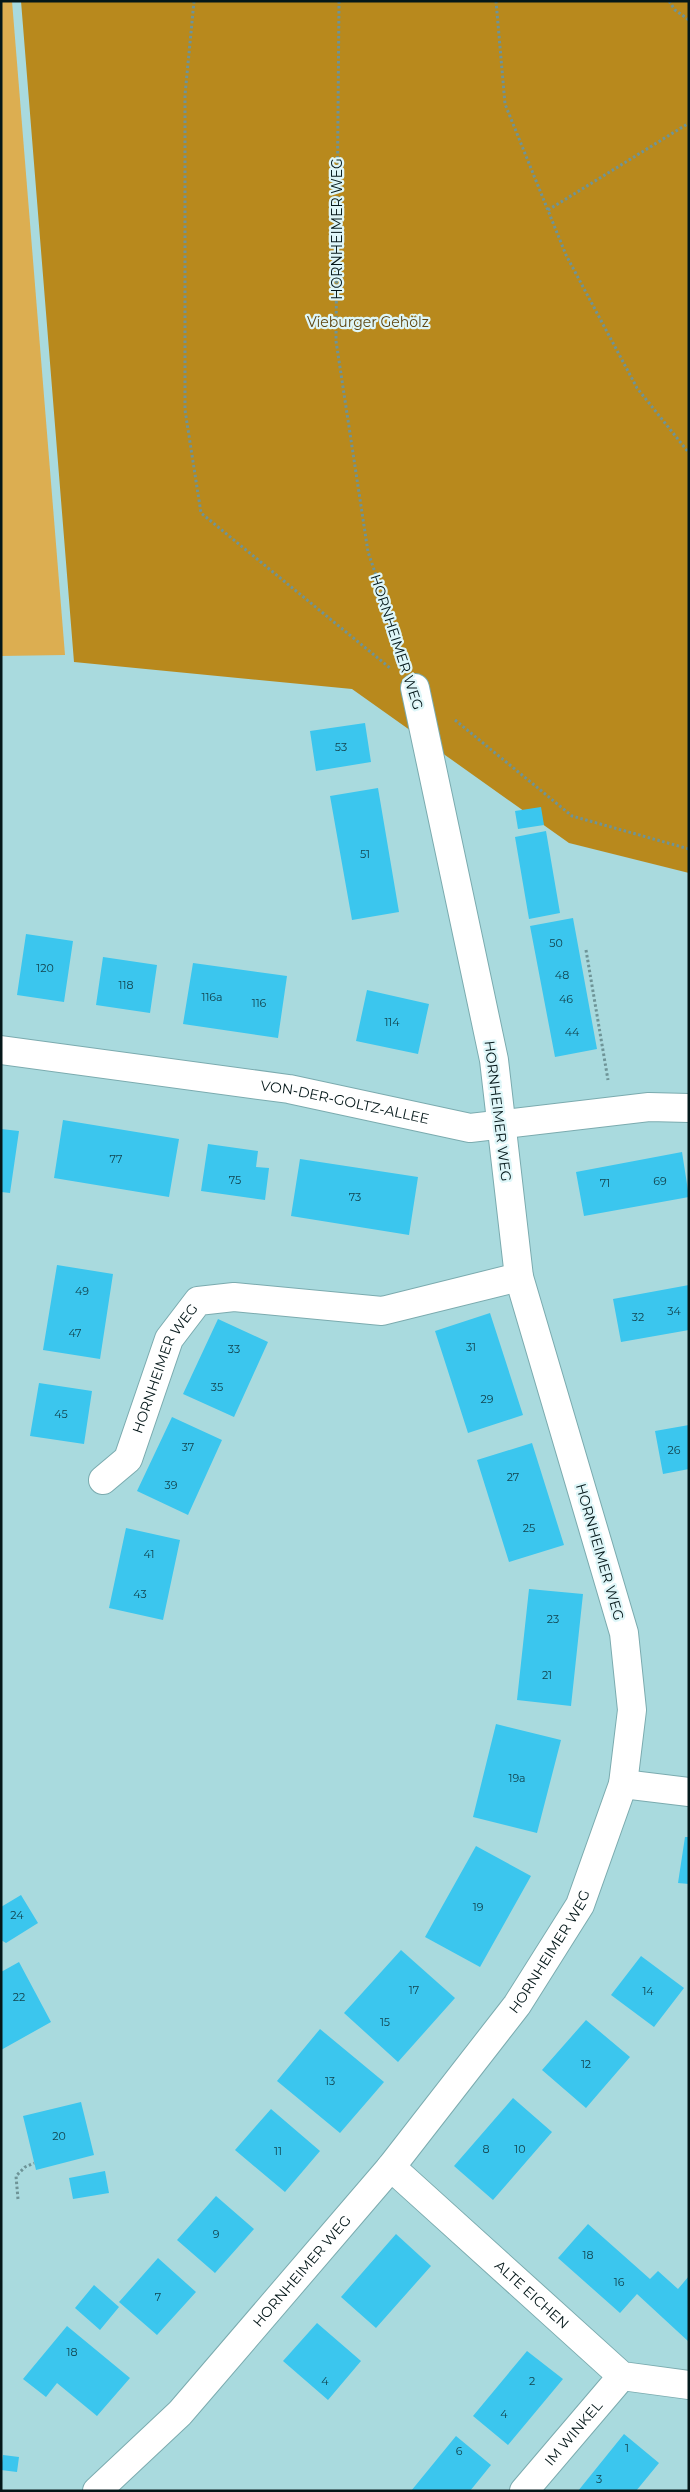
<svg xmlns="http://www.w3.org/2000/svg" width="690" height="2492" viewBox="0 0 690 2492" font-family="Montserrat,sans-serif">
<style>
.green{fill:#dcae51}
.forest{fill:#b8891d}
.building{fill:#3bc6ee}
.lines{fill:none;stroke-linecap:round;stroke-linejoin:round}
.minor-casing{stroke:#7babaf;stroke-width:30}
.path{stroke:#6e9497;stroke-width:3;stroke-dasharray:2.5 2.5;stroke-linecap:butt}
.minor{stroke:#fff;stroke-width:28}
.labels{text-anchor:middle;stroke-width:4.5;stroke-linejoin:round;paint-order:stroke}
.number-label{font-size:11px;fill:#12434e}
.street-label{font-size:14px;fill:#041719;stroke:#def6f8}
.park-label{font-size:14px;fill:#604712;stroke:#def6f8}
</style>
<rect width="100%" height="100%" fill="#a9dade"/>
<!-- green -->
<path class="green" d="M1,1H12L65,655L1,656Z"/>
<!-- forest -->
<path class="forest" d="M21,1H689V873L569,843L352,689L74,662Z"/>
<!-- building -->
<path class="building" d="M365,723L371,762L316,771L310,731Z
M378,788L399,912L352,920L330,796Z
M541,807L544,825L518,829L515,811Z
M546,831L560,913L529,919L515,837Z
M573,918L597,1049L555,1057L530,926Z
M26,934L73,941L64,1002L17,995Z
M103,957L157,965L150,1013L96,1005Z
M193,963L287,976L278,1038L183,1024Z
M367,990L429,1004L418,1054L356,1041Z
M63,1120L179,1139L169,1197L54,1178Z
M1,1129L19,1131L10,1193L1,1192Z
M208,1144L258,1151L256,1167L269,1168L265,1200L201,1191Z
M682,1152L689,1197L584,1216L576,1172Z
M300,1159L418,1177L409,1235L291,1216Z
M57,1265L113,1274L100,1359L43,1350Z
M689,1285V1330L621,1342L613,1299Z
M490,1313L523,1415L468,1433L435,1331Z
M218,1319L268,1342L234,1417L183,1394Z
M39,1383L92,1391L84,1444L30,1436Z
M172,1417L222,1440L188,1515L137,1491Z
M689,1425V1469L663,1474L655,1431Z
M532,1443L564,1545L509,1562L477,1460Z
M126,1528L180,1540L163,1620L109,1608Z
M529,1589L583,1594L571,1706L517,1700Z
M496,1724L561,1740L537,1833L473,1817Z
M685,1837H689V1884L678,1883Z
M476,1846L531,1876L480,1967L425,1937Z
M21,1895L38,1923L6,1943L1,1940V1907Z
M401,1950L455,1998L398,2062L344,2013Z
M641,1956L684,1988L654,2027L611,1995Z
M19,1962L51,2022L1,2050V1972Z
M586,2020L630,2057L586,2108L542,2070Z
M320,2029L384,2082L340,2133L277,2081Z
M513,2098L552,2132L493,2200L454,2166Z
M81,2102L94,2155L36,2170L23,2116Z
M271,2109L320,2151L285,2192L235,2150Z
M105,2171L109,2193L73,2199L69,2178Z
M216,2196L254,2229L215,2273L177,2240Z
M588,2224L650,2279L658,2271L678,2289L689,2276V2342L637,2294L620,2313L558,2258Z
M396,2234L431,2266L376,2328L341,2297Z
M158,2258L196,2292L157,2335L119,2302Z
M94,2285L119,2307L100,2330L75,2308Z
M317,2323L361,2361L328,2400L283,2361Z
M67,2326L130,2378L97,2416L57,2383L46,2397L23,2379Z
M527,2351L563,2379L508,2445L473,2416Z
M624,2434L659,2463L636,2491H578Z
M456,2436L491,2465L470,2491H411Z
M3,2455L19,2457L17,2472L1,2470Z"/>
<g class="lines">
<defs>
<g id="minor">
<path id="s1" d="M1,1050L289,1089L470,1128L649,1107L689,1108"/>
<path id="s2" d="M103,1480L128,1459L169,1339L198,1301L234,1297L382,1311L519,1277"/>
<path d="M623,1784L689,1792"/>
<path id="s3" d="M391,2167L622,2376L689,2385"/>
<path id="s4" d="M97,2491L180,2413L391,2167L517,2005L580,1905L623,1784L632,1710L624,1633L519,1277L494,1060L415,688"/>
<path id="s5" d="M524,2491L622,2376"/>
</g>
</defs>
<!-- minor casing -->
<use href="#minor" class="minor-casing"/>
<!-- path -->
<path class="path" d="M194,1L185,95V410L201,513L390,668
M339,1L336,341L368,552L405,659
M496,1L505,104L566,255L637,388L689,453
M669,1L675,10L689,20
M548,210L689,123
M455,720L572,816L689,849
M586,950L608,1080
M18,2199L16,2176L25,2167L34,2163"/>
<!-- minor -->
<use href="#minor" class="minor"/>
</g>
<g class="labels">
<!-- number labels -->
<g class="number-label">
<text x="341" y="751">53</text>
<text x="365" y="858">51</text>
<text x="556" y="947">50</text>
<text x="45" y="972">120</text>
<text x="562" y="979">48</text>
<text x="126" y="989">118</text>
<text x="212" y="1001">116a</text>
<text x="566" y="1003">46</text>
<text x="259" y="1007">116</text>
<text x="392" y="1026">114</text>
<text x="572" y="1036">44</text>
<text x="116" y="1163">77</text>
<text x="235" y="1184">75</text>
<text x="660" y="1185">69</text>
<text x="605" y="1187">71</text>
<text x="355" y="1201">73</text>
<text x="82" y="1295">49</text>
<text x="674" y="1315">34</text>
<text x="638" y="1321">32</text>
<text x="75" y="1337">47</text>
<text x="471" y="1351">31</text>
<text x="234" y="1353">33</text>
<text x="217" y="1391">35</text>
<text x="487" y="1403">29</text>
<text x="61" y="1418">45</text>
<text x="188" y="1451">37</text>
<text x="674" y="1454">26</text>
<text x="513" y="1481">27</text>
<text x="171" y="1489">39</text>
<text x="529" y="1532">25</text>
<text x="149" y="1558">41</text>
<text x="140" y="1598">43</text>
<text x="553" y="1623">23</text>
<text x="547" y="1679">21</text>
<text x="517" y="1782">19a</text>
<text x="478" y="1911">19</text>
<text x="17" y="1919">24</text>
<text x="414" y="1994">17</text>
<text x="648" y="1995">14</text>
<text x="19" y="2001">22</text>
<text x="385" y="2026">15</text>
<text x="586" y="2068">12</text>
<text x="330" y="2085">13</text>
<text x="59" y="2140">20</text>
<text x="486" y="2153">8</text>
<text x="520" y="2153">10</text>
<text x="278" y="2155">11</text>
<text x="216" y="2238">9</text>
<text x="588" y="2259">18</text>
<text x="619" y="2286">16</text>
<text x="158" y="2301">7</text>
<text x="72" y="2356">18</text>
<text x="325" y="2385">4</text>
<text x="532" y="2385">2</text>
<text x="504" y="2418">4</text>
<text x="627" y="2452">1</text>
<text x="459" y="2455">6</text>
<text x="599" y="2483">3</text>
</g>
<!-- street labels -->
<g class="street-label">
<text transform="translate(337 229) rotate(-90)" y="5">HORNHEIMER WEG</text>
<text transform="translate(397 642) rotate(72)" y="5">HORNHEIMER WEG</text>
<text dy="5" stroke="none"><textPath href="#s1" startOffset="348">VON-DER-GOLTZ-ALLEE</textPath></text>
<text transform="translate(498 1111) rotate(83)" y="5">HORNHEIMER WEG</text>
<text dy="5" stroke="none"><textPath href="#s2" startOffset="131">HORNHEIMER WEG</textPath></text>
<text transform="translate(600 1552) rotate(74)" y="5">HORNHEIMER WEG</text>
<text dy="5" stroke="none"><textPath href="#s4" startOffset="706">HORNHEIMER WEG</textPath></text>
<text dy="5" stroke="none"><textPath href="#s4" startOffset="301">HORNHEIMER WEG</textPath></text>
<text dy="5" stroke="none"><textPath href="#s3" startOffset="190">ALTE EICHEN</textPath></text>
<text dy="5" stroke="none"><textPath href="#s5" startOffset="76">IM WINKEL</textPath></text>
</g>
<!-- park labels -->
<g class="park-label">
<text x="368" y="327">Vieburger Gehölz</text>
</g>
</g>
<!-- border -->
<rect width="690" height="2492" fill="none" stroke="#041719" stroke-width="5"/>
</svg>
